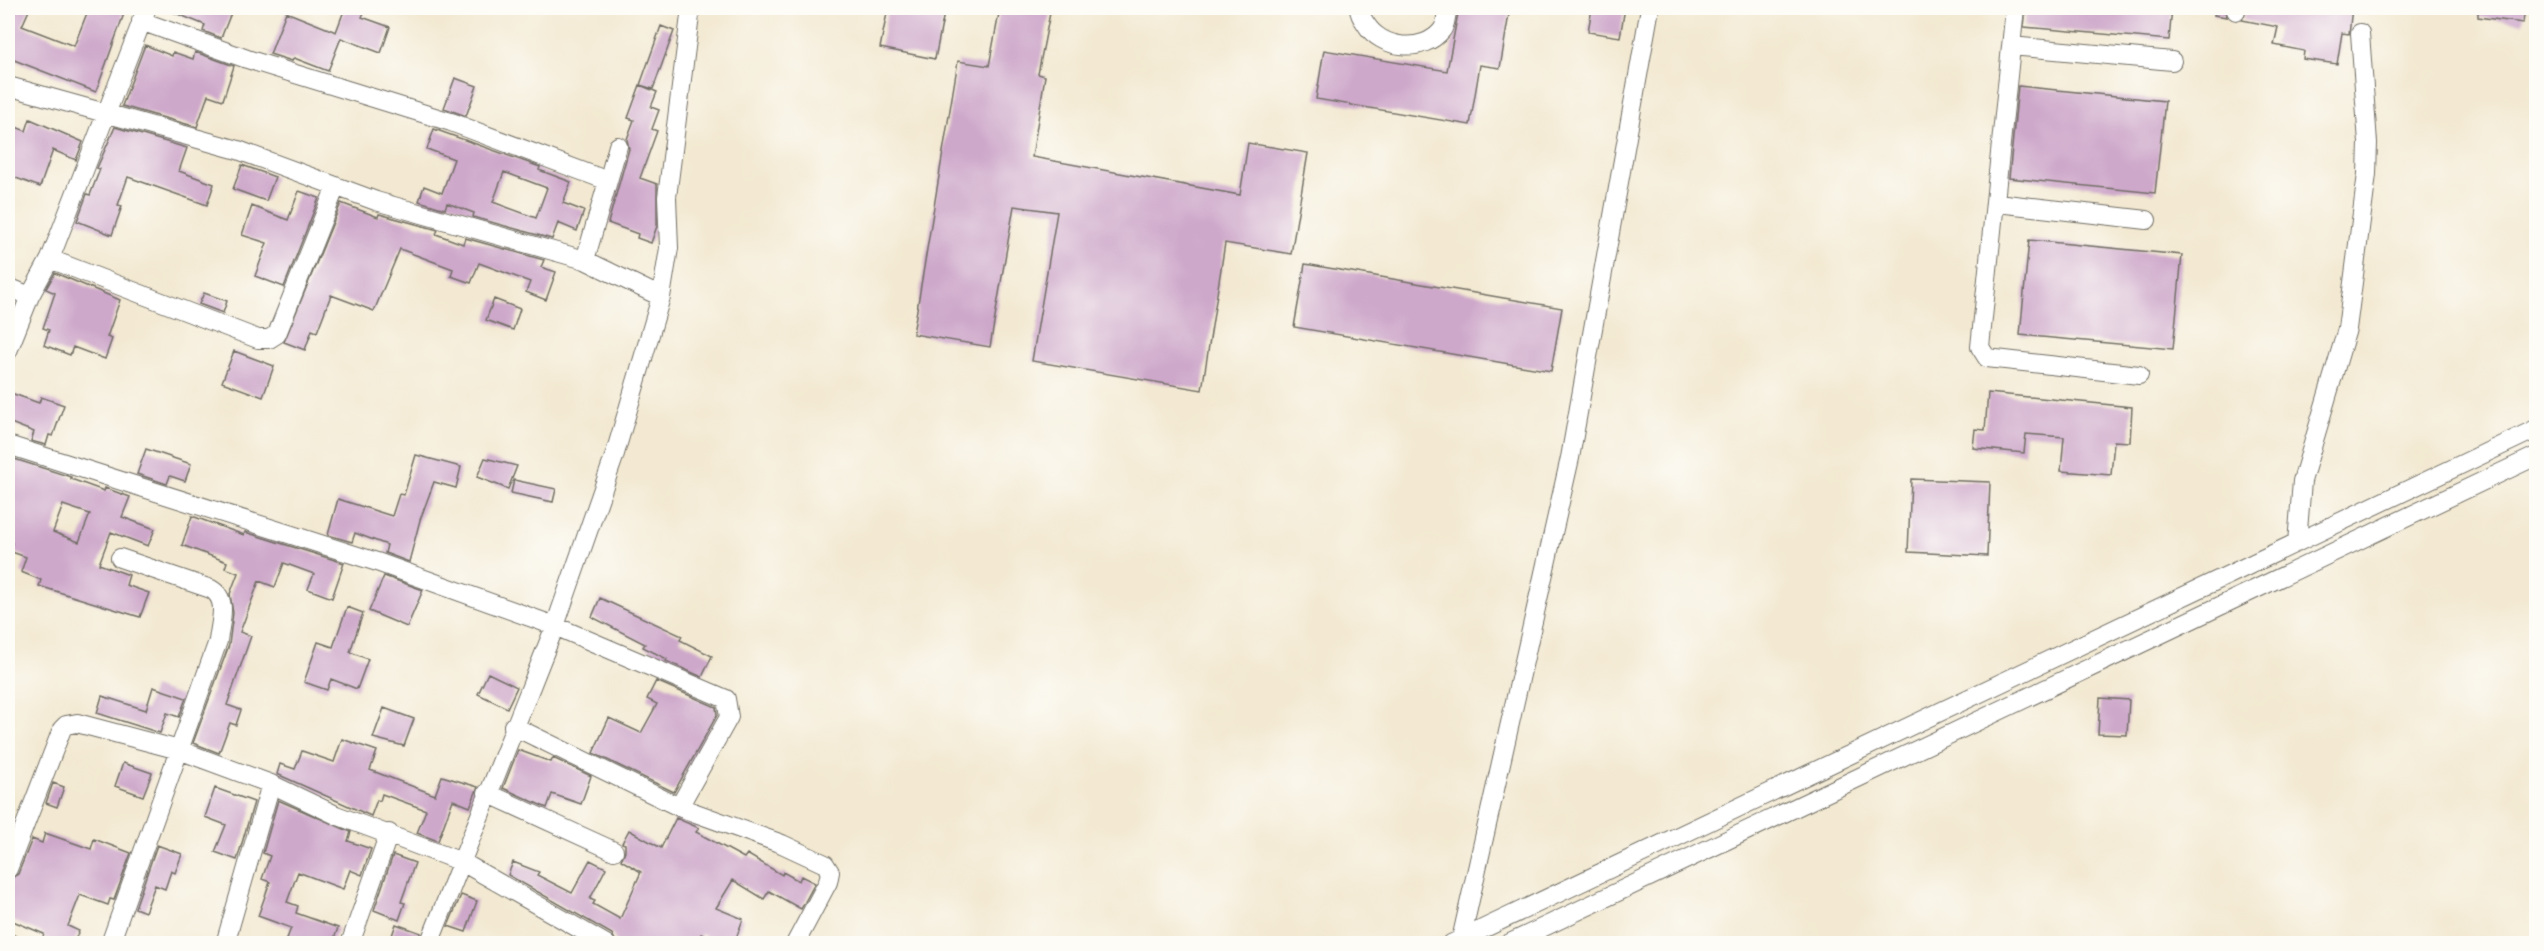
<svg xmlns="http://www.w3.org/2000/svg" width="2544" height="951" viewBox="0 0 2544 951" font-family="'Indie Flower',sans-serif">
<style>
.building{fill:#cea8ca;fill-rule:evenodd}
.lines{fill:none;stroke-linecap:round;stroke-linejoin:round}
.minor-casing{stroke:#716e65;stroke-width:20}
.minor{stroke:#fff;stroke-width:18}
</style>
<rect width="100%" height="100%" fill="#fdfcf7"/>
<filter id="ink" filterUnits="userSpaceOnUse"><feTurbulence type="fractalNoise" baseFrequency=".0167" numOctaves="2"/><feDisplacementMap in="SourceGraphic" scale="12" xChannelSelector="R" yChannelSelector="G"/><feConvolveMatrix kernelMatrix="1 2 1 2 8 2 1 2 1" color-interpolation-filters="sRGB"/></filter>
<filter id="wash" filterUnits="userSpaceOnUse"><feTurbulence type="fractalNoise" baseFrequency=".008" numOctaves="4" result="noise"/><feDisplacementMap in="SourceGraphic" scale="24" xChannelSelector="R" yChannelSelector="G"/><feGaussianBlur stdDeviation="1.35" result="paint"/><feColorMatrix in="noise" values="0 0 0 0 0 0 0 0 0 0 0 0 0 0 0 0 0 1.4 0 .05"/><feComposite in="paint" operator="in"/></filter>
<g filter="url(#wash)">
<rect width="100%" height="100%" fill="#f3e9d2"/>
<g id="blocks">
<!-- building -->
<path class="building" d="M8,8H30L22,26L74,46L89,8H126L96,92L9,58L8,61Z
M163,8H233L221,38L203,31L205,25Z
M345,8H366L362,17L390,27L381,53L341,38L328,71L294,58L292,61L270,54L286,12L336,32Z
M888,8H945L935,59L880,48Z
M1000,8H1051L1038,74L1045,76L1032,157L1240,195L1248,143L1308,153L1291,254L1225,243L1202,390L1032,361L1057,212L1014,206L990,347L913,334L958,61L989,66Z
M1459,8H1510L1500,68L1480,65L1470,125L1316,99L1324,50L1447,71Z
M1592,8H1625L1620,37L1588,32Z
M2026,8H2172L2169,40L2024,27Z
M2215,8H2225L2227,17L2214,15Z
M2247,8H2352L2349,34L2342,33L2337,64L2303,59L2304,51L2274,45L2278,27L2242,20Z
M2478,8H2525L2523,23L2478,17Z
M661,26L674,31L653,89L640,85Z
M145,45L172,56L173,52L193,59L195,52L234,66L223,100L208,95L197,127L122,106Z
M455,78L477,86L466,116L444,108Z
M640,85L657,92L651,107L659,110L652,129L657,131L640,178L657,184V226L651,243L637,238L638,234L608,223L629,149L627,139L634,120L628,118Z
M2018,86L2165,101L2155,193L2009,178Z
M30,119L83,142L76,160L53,150L40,187L8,175V124L26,131Z
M115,127L187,148L179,171L214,184L207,205L128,177L118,205L122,206L112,235L77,221L87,194L90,195L100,169L97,168Z
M434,129L540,167L539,170L571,182L563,203L584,211L577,231L558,223L552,239L473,217L474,213L447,203L445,209L419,201L424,186L442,193L454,159L427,149ZM504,172L547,188L536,218L493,202Z
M242,165L275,177L266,201L233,189Z
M299,191L319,198L284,287L255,276L267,243L242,235L252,206L288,220Z
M341,203L378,217L379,214L438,230L436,234L463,244L465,238L544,260L541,267L556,272L546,300L526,292L530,282L479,263L471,283L451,276L453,269L400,249L374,311L331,295L317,332L312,330L305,350L284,342Z
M2029,240L2182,255L2173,349L2020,335Z
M1305,264L1562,308L1551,371L1294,327Z
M55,273L120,300L107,337L112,339L105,359L73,347L70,355L44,345L49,330L43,328L55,293L46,289Z
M204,293L227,301L223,313L199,304Z
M494,299L520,309L513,330L486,320Z
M234,351L274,366L263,397L222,382Z
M8,392L39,403L41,397L64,405L53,436L49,435L46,445L31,441L34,432L8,422Z
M1988,393L2132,407L2130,442L2114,441L2111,475L2061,471L2064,437L2026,434L2024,453L1973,448L1975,429L1985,430Z
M146,449L191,464L185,481L170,476L167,484L137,474Z
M416,455L461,467L456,488L434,482L420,520L409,562L385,553L387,545L355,533L352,542L328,535L338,499L392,516L399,494L404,495Z
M8,457L71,477V479L104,491L105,488L130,497L122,517L155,529L148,546L111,532L99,564L129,575L126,585L149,593L140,617L39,586L41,580L21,572L26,557L9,551L12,543L8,541ZM63,505L90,514L79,542L53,532Z
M485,458L517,466L508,489L477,477Z
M1911,479L1990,482L1987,556L1908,552Z
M514,480L556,489L553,502L511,493Z
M192,516L244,535L245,532L344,563L332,598L308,589L314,574L284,563L275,587L259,581L240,632L251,636L227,705L241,710L236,725L230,723L219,753L193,743L229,645L233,613L230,594L238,573L225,568L227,562L182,545Z
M384,576L423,590L407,627L369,611Z
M600,598L682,636L680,640L712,656L702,677L666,661L667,659L643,647L645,644L592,617Z
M347,607L363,613L350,652L368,659L357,689L331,679L327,690L304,682L318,642L333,647Z
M488,673L517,687L507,708L478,694Z
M656,681L716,707L717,715L674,792L593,753L609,718L641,733L657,704L647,699Z
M153,687L186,698L179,717L167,713L160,733L97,713L102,696L146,710Z
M2100,698L2129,700L2127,735L2098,734Z
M384,708L414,719L404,746L373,738Z
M342,739L377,751L370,770L435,795L442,776L478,787L470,807L453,800L438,841L417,833L426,810L382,794L380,801L377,800L371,816L277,774L280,764L295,769L302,751L334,762Z
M518,750L551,762L553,758L591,776L581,804L552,794L547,808L503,788Z
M123,763L152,773L143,796L115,786Z
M53,783L64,787L57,807L46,803Z
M215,788L254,802L237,860L215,852L226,825L205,817Z
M278,800L351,832L348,841L371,849L362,875L350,870L343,889L298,872L287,902L298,906L296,913L338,928L332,944H285L291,928L258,916L270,882L262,879L270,856L263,853Z
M676,818L699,828L696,832L744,858L747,854L782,875L783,872L799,881L801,876L815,883L801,909L769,891L764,899L733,880L716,908L743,919L734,944H723L701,934L696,944H617L612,934L508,875L513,862L539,872L537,875L572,893L590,860L606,868L590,899L595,901L593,904L620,919L641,872L621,860L625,851V844L622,843L629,830L661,848Z
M45,833L91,849L94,839L131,853L114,900L110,899L108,905L80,895L68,926L79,931L73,944H59L43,937L44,934L8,919V880L18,874L32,839L42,843Z
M157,845L182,854L175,873L171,871L165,889L155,885L145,912L135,908Z
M393,855L415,863L401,902L405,903L399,920L374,910Z
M461,895L477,901L466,932L448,926Z
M396,924L421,933L418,944H389Z"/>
</g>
</g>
<g filter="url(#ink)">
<use href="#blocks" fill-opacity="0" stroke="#716e65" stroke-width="1.5"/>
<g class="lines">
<defs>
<path id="minor" d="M1359,8C1359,14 1362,18 1366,24C1381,49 1423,54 1442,30C1446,25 1446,14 1448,8
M2015,8L1980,347L1987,358L2139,375
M2236,11V8
M141,21L247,59L451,122L608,181L618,146
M2011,46L2172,61
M8,86L238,150L376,201L585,260L661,297
M1997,203L2147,220
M50,259L258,339H269L277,334L336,186
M585,260L608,181
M8,287L30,296
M8,351L30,296L50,259L147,8
M8,445L377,562L555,626L726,699L729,717L679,807
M2297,543L2302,481L2347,329L2367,174L2368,143L2360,33
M513,726L679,807L782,844L825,864L830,872L828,882L795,944
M487,793L614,851
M8,869L62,729L66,725L77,723L179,750L271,784L336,815L462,862L606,944
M8,942L11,944
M110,944L218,641C220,622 229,599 211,589L120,558
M225,944L271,784
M350,944L389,833
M429,944L555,626L614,457L661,297L669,248L667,197L691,8
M1451,944L2536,429
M1460,944L1570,458L1650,8
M1508,944L2536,456"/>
</defs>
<!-- minor casing -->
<use href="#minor" class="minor-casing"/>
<!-- minor -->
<use href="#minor" class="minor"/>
</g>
</g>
<!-- margin -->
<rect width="2544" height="951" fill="none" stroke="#fdfcf7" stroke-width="30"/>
</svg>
